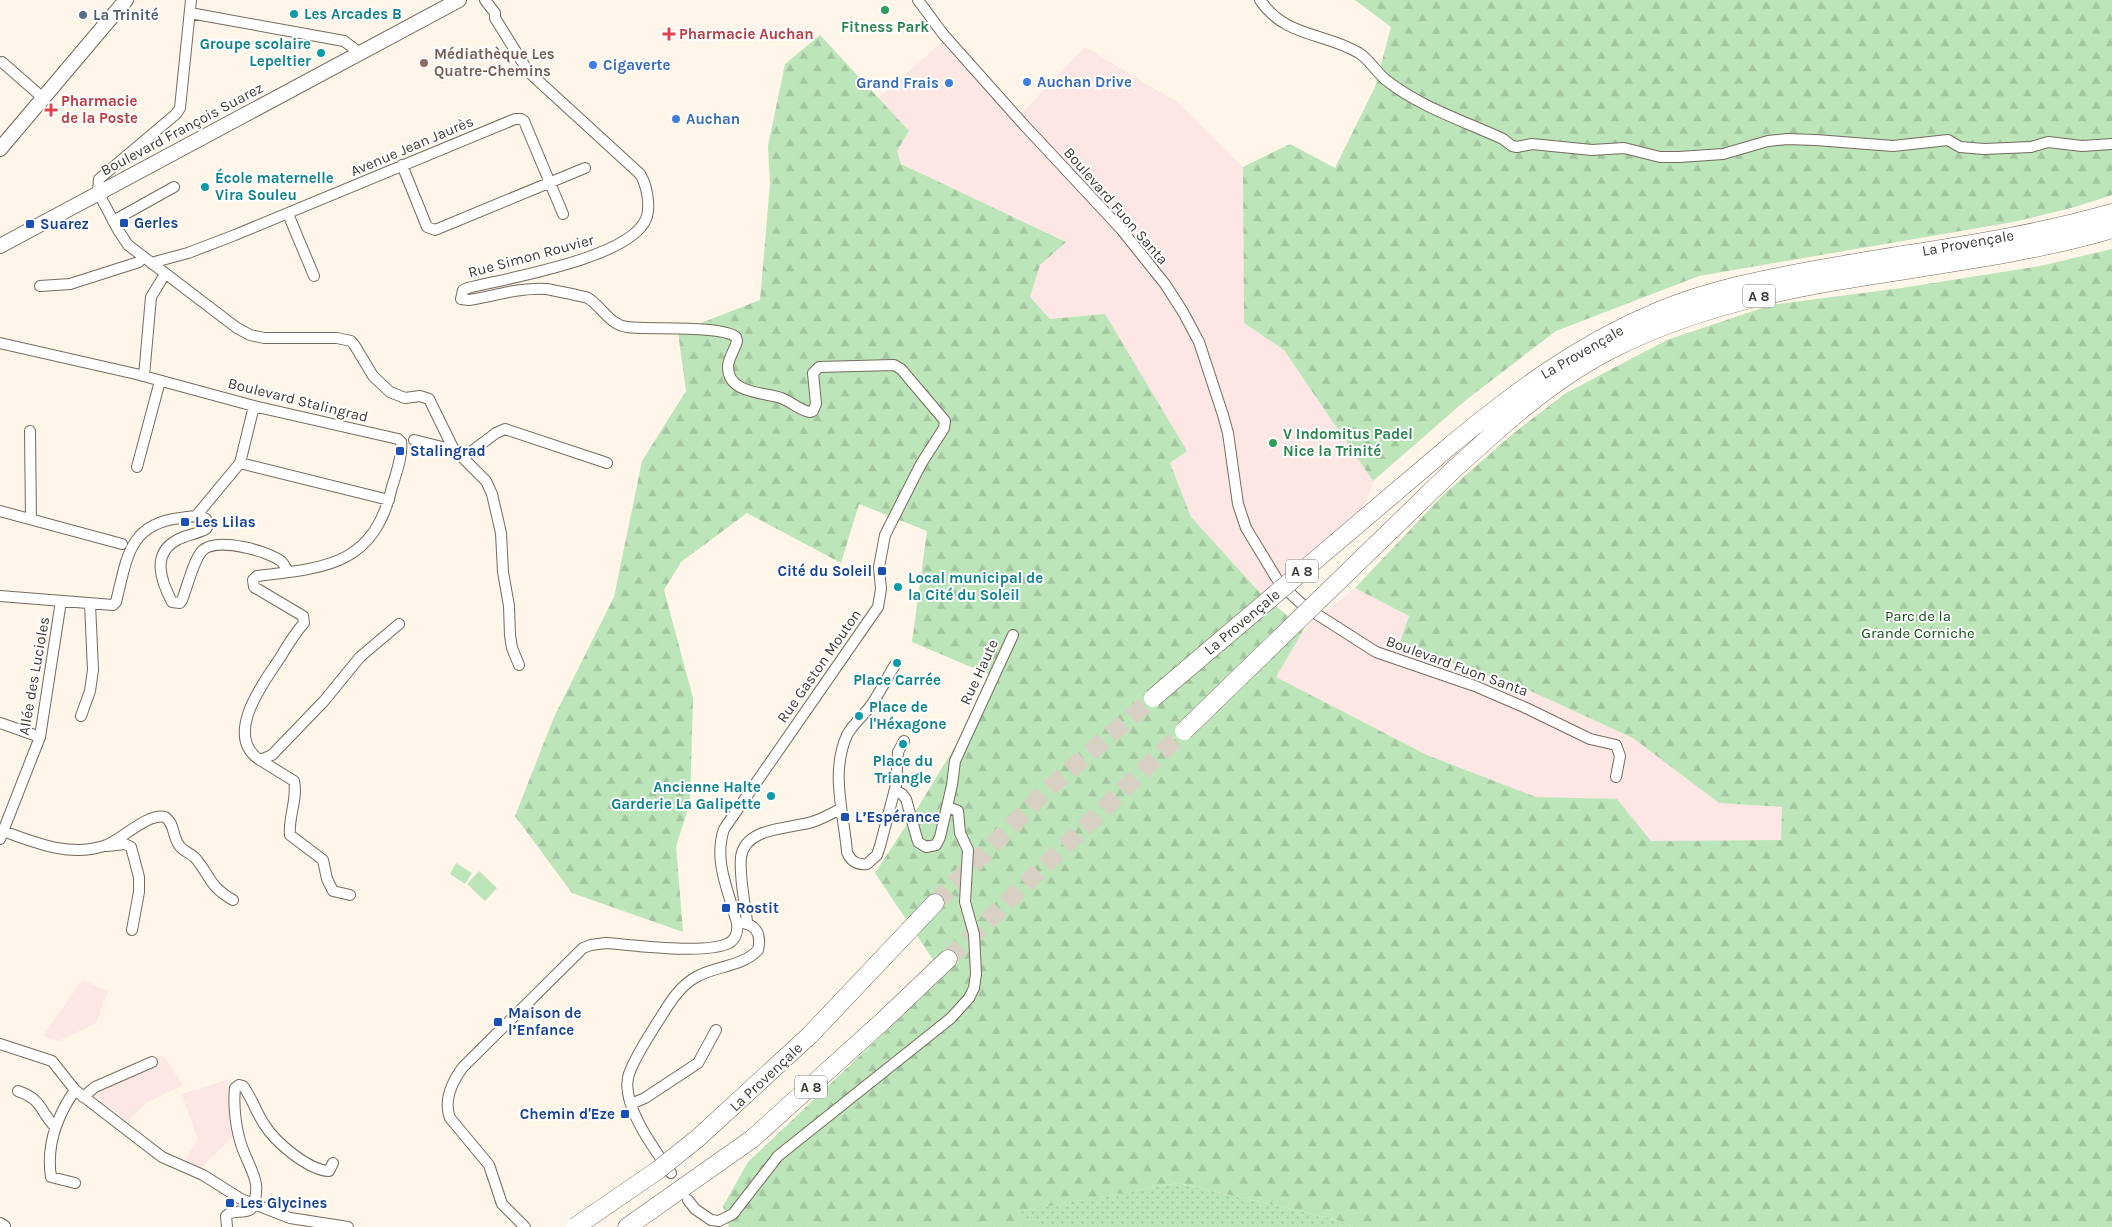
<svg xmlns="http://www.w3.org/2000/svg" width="2112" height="1227" viewBox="0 0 2112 1227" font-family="Karla,sans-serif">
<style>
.industrial{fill:#fce7e4}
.green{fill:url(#green-dots)}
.forest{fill:url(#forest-firs)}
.pitch{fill:#bce5b9}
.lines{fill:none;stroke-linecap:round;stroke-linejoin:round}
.highway-tunnel{stroke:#d9d0c4;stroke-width:18;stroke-dasharray:18 9;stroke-linecap:butt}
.street-casing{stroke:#766b5d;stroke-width:12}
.secondary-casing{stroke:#766b5d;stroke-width:16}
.highway-casing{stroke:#766b5d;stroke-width:19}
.street{stroke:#fff;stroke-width:10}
.secondary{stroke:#fff;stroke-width:14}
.highway{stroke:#fff;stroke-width:18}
.highway-bridge-casing{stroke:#766b5d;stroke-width:19;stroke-linecap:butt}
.highway-bridge{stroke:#fff;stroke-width:18}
.leisure-dot{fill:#2e9e5b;stroke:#fff;stroke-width:2}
.culture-dot{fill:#0f9aa8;stroke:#fff;stroke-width:2}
.service-dot{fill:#5c6f8a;stroke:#fff;stroke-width:2}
.health-dot{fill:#e0444e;stroke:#fff;stroke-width:2}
.education-dot{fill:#8d6e63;stroke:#fff;stroke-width:2}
.shop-dot{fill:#3f7fe0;stroke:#fff;stroke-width:2}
.transit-dot{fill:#1a4fb4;stroke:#fff;stroke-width:2}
.labels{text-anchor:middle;stroke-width:4;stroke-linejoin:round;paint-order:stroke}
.shield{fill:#fff;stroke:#797672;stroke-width:1}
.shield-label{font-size:14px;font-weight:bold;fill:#403b35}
.culture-label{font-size:15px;font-weight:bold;fill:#0d838f;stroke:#fff;text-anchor:start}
.service-label{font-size:15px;font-weight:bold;fill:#4e5e75;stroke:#fff;text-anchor:start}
.leisure-label{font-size:15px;font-weight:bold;fill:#27864d;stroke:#fff}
.health-label{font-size:15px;font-weight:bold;fill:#be3a42;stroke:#fff;text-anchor:start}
.education-label{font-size:15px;font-weight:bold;fill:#785e54;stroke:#fff;text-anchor:start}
.shop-label{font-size:15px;font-weight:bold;fill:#366cbe;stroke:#fff;text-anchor:start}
.street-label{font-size:15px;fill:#403b35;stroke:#fff}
.transit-label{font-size:15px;font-weight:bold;fill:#164399;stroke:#fff;text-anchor:start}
.park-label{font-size:15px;fill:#0a510e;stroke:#fff}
</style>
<defs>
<pattern id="green-dots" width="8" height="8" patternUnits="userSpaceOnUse" patternTransform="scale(1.25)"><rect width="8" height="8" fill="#bce5b9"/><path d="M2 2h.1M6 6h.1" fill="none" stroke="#a3c5a0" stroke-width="1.8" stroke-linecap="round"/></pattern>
<pattern id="forest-firs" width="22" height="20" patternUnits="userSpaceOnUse" patternTransform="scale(1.25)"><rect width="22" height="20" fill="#bce5b9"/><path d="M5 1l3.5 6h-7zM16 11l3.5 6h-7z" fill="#a3c5a0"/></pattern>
</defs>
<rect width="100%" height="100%" fill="#fff5e8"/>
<!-- industrial -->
<path class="industrial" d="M941,43L1015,120L1085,47L1180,104L1243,167L1244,323L1284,350L1373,481L1366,503L1320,550L1262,595L1191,517L1170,463L1187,451L1050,319L1030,297L1040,265L1065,241L901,164L878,98Z
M1355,588L1409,616L1399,644L1522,687L1633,738L1719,803L1782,807L1781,840L1650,841L1617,799L1536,797L1427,755L1276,677L1304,629Z
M82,980L108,991L96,1023L59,1041L43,1036Z
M163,1055L183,1085L146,1103L128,1122L84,1087Z
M227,1080L236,1134L201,1168L185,1160L198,1140L182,1094Z"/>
<!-- green -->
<path class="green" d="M1178,1183L1334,1219L1354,1227H1041L1016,1212Z"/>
<!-- forest -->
<path class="forest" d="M1355,0H2112V195L2075,207L2013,222L1699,276L1556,331L1466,400L1373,481L1284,350L1244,323L1243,167L1290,144L1335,168L1375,87L1391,27Z
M820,35L909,131L897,151L901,164L1066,242L1040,265L1030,297L1050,319L1105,314L1187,451L1170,463L1191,517L1262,595L1304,629L1276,677L1427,755L1536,797L1617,799L1651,841L1781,840L1782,807L1719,803L1633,738L1522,687L1399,645L1409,616L1355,588L1444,494L1515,432L1566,393L1667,340L1771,305L1901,288L2040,266L2112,249V1227H1354L1334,1219L1178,1183L1017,1212L1041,1227H729L723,1206L748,1162L944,976L875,873L915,812L997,678L912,642L927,531L859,504L841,563L747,513L681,562L664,590L693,698L690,803L676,846L683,932L572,893L515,816L554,717L614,597L642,461L686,391L678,332L760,300L770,184L768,146L785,64Z"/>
<!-- pitch -->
<path class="pitch" d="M456,863L472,873L465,884L450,874Z
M479,871L497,888L485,901L467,884Z"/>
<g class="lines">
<!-- highway-tunnel -->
<path class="highway-tunnel" d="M935,903L1048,789L1153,698
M948,959L1184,731"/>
<defs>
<path id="street" d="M191,0L180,108L176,114L99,179L98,192L118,230L128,245L237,328L250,335L264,338H337L351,341L355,346L373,376L390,392L405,398L420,396L429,399L453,448L486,481L492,494L501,533L503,572L509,606L510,635L512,648L519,665
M485,0L495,13V18L526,68L533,76L640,174C647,185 651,207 646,219C630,258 508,278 468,288L463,290L461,299L469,300C494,296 521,287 547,289C552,290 585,297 588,298C602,307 610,325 627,327C650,330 722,325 736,337L737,341C735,350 728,358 728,367C728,394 764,392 781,398C792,402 799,410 810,412L813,411L816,404L813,373L819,367L894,365L901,369L945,421L944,428L921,464L885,535L879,567L881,589L878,607L724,829C713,861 729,892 737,923C738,931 736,939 729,943C705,955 634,945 606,943L591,945L583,948L463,1067C452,1082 443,1100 450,1118L489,1165L502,1204L525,1227
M918,0L943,34L1025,126L1121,229L1165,284L1183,312L1199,342L1223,415L1228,433L1238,504L1246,528L1280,584L1304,606L1376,652L1475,686L1526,708L1590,739L1616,745L1620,756L1616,777
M1260,0C1286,38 1324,32 1359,53C1370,60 1376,72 1386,80C1420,107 1464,121 1503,139L1512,146L1517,147L1532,144L1592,150L1624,148L1660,157H1679L1723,154L1768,141L1787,139L1816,140L1893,146L1948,140L1960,147L1984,149L2031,147L2048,142L2082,146L2112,144
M190,13L344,41L360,53
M2,62L43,98
M402,165L427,227L435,230L585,168
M288,214L314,276
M113,221L174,187
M151,263L188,253L235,235L515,119H521L524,121L563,214
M40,286L70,284L139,262L143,257
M0,343L136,374L254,406L398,439L401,442C403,455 396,474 392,487C374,565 327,568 257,576L253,580L254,587L303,616L304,623C295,633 287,646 280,658C263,683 223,736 260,760L272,755L324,701L360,657L399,624
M144,376L151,297L165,274
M30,431L31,519
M414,440L446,448H453
M464,457L496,433L505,429L607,463
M240,463L389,500
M137,467L160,381
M0,511L122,544
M196,516L240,463L254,406
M0,596L113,605L116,602C127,559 128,524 180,518C189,517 198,514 206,519L208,525L206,529C197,534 186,535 177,540C151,554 161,581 172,602L180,603L182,600C187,588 194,558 203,550C218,537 269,551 282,562C285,565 286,569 288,572
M895,665C886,679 879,695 869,708C862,717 853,724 847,735C830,773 844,814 847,852C851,862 857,865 867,864L877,855L880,846L896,785L898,752L904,741
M81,716L90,691L93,670L90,604
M0,723L40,737
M260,760L294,781C298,799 288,817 290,835L323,860L327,879L333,891L350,895
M895,790L902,794L906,799L918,842L926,847L936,845L940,837L952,785L955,761L1013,635
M3,831C36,843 69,857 104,846C121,841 146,813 165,817C175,824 172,835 179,845C183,852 192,853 197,860C212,879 209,886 233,900
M0,839L40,737L61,601
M107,846L125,844L131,847L139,877V892L132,930
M747,922C745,901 739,878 741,857C745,827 789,829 812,822C822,819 831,814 840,809
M0,1044L52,1061L75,1090L162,1157L203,1175L241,1199L290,1218L348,1227
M18,1091C43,1100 39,1110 55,1127
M83,1097L95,1087L152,1062
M631,1104L645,1098L698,1063L716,1030
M671,1173C655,1150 619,1103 629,1074C635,1057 647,1039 657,1023C668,1006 677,988 696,977C715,966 742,967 758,950C762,933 755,922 737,923
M75,1183L51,1177C46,1145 57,1116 75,1090
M688,1200L695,1209L711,1220L719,1221L733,1214L778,1156L951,1018L969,998L974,988L976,974L974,934L965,902L968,850L960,833L958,811L947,807
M0,1223L5,1226
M227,1227L226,1216C233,1208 243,1215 251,1209C264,1184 250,1170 242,1147C236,1130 233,1106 235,1088L239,1085L243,1086C252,1098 256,1112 264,1124C275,1142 308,1170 329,1171L333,1163"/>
<path id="secondary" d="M0,149L126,0
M0,246L459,0"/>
<path id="highway" d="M1451,445C1514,393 1578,345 1654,313C1712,288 1775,277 1837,266C1928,250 2022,239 2112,213
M1451,472C1500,427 1550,381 1610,350C1768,269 1946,278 2112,229
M698,1138L810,1035L935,903
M627,1227L752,1139L884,1020L948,959"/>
</defs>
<!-- street casing -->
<use href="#street" class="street-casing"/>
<!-- secondary casing -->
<use href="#secondary" class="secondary-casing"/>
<!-- highway casing -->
<use href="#highway" class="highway-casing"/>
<!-- street -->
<use href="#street" class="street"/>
<!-- secondary -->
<use href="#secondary" class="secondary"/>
<!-- highway -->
<use href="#highway" class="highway"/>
<defs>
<path id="highway-bridge" d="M1153,698L1451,445
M1184,731L1451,472
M575,1227L658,1170L698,1138"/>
</defs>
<!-- highway-bridge casing -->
<use href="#highway-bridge" class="highway-bridge-casing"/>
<!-- highway-bridge -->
<use href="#highway-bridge" class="highway-bridge"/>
</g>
<!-- markers -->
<g class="leisure-dot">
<circle cx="885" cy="10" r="5"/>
<circle cx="1273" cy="443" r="5"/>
</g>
<g class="culture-dot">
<circle cx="294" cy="14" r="5"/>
<circle cx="321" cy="53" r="5"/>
<circle cx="205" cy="187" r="5"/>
<circle cx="898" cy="587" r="5"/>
<circle cx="897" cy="663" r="5"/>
<circle cx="859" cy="716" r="5"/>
<circle cx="903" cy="744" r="5"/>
<circle cx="771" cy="796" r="5"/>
</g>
<circle class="service-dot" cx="83" cy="15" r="5"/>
<g class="health-dot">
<path d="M666.5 26.5h5v5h5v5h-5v5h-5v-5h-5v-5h5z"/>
<path d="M48.5 102.5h5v5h5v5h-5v5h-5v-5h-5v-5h5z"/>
</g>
<circle class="education-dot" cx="424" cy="63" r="5"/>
<g class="shop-dot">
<circle cx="593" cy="65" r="5"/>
<circle cx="1027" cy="82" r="5"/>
<circle cx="949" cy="83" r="5"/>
<circle cx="676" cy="119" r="5"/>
</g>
<g class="transit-dot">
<rect x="119" y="218" width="10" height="10" rx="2.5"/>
<rect x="25" y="219" width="10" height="10" rx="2.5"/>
<rect x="395" y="446" width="10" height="10" rx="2.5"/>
<rect x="180" y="517" width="10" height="10" rx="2.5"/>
<rect x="877" y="566" width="10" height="10" rx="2.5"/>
<rect x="840" y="812" width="10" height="10" rx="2.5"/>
<rect x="721" y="903" width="10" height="10" rx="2.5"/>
<rect x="493" y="1017" width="10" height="10" rx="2.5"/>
<rect x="620" y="1109" width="10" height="10" rx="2.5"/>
<rect x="225" y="1198" width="10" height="10" rx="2.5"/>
</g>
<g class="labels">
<!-- shield labels -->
<g class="shield">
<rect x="1743" y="284.5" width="32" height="23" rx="4"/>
<rect x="1286" y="559.5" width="32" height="23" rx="4"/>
<rect x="795" y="1075.5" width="32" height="23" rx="4"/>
</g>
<g class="shield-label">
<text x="1759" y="301">A 8</text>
<text x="1302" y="576">A 8</text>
<text x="811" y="1092">A 8</text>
</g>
<!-- culture labels -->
<g class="culture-label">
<text x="304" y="19">Les Arcades B</text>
<text x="311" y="49" text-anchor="end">Groupe scolaire<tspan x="311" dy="17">Lepeltier</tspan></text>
<text x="215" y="183">École maternelle<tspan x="215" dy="17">Vira Souleu</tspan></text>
<text x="908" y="583">Local municipal de<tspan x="908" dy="17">la Cité du Soleil</tspan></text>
<text x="897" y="685" text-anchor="middle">Place Carrée</text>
<text x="869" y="712">Place de<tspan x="869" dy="17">l'Héxagone</tspan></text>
<text x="903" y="766" text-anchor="middle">Place du<tspan x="903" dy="17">Triangle</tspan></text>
<text x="761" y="792" text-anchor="end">Ancienne Halte<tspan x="761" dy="17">Garderie La Galipette</tspan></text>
</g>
<!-- service labels -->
<g class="service-label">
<text x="93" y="20">La Trinité</text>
</g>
<!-- leisure labels -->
<g class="leisure-label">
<text x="885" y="32">Fitness Park</text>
<text x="1283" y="439" text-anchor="start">V Indomitus Padel<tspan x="1283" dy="17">Nice la Trinité</tspan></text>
</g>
<!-- health labels -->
<g class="health-label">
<text x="679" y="39">Pharmacie Auchan</text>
<text x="61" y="106">Pharmacie<tspan x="61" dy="17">de la Poste</tspan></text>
</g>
<!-- education labels -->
<g class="education-label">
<text x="434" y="59">Médiathèque Les<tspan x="434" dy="17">Quatre-Chemins</tspan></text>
</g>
<!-- shop labels -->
<g class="shop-label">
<text x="603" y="70">Cigaverte</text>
<text x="1037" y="87">Auchan Drive</text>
<text x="939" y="88" text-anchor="end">Grand Frais</text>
<text x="686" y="124">Auchan</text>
</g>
<!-- street labels -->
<g class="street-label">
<text transform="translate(182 129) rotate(-28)" y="5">Boulevard François Suarez</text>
<text transform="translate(412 146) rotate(-23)" y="5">Avenue Jean Jaurès</text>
<text transform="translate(1116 206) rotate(49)" y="5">Boulevard Fuon Santa</text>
<text transform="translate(1968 243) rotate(-10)" y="5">La Provençale</text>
<text transform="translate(531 256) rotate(-15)" y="5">Rue Simon Rouvier</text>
<text transform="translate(1582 352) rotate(-30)" y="5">La Provençale</text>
<text transform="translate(298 400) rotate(14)" y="5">Boulevard Stalingrad</text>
<text transform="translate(1242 622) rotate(-40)" y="5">La Provençale</text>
<text transform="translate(819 666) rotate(-55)" y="5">Rue Gaston Mouton</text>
<text transform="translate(1457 666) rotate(20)" y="5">Boulevard Fuon Santa</text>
<text transform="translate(979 672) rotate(-65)" y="5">Rue Haute</text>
<text transform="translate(34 676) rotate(-80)" y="5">Allée des Lucioles</text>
<text transform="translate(766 1077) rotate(-43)" y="5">La Provençale</text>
</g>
<!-- transit labels -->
<g class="transit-label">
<text x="134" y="228">Gerles</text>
<text x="40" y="229">Suarez</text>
<text x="410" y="456">Stalingrad</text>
<text x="195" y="527">Les Lilas</text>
<text x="872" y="576" text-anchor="end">Cité du Soleil</text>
<text x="855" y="822">L’Espérance</text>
<text x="736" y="913">Rostit</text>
<text x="508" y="1018">Maison de<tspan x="508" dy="17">l’Enfance</tspan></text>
<text x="615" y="1119" text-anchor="end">Chemin d'Eze</text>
<text x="240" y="1208">Les Glycines</text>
</g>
<!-- park labels -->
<g class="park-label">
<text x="1918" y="621">Parc de la<tspan x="1918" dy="17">Grande Corniche</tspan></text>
</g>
</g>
</svg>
